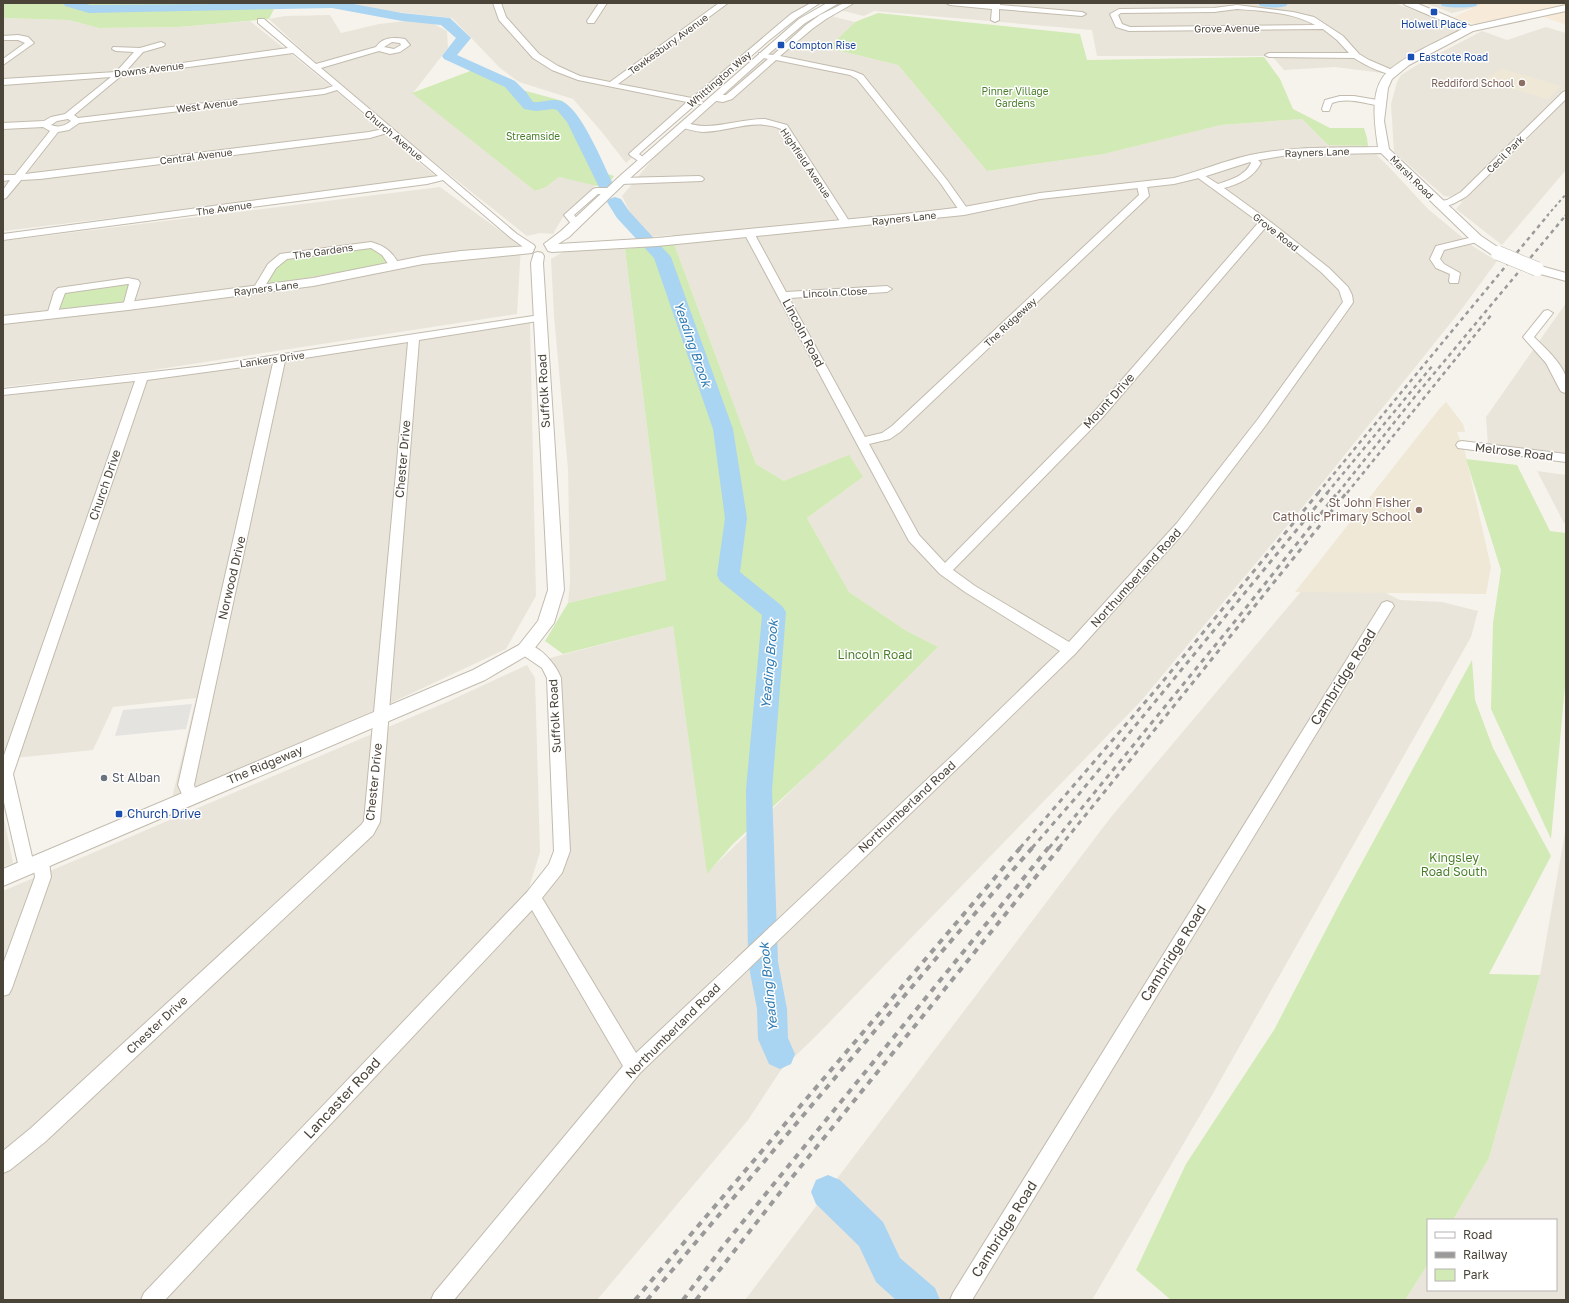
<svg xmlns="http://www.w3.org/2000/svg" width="1569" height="1303" viewBox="0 0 1569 1303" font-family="'Golos Text',sans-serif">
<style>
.residential{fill:#eae5da;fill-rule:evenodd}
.commercial{fill:#f7ead8}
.education{fill:#efe8d6}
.green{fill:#d2eab5}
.parking{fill:#e5e3e0}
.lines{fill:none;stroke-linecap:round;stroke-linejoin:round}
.river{fill:#a9d4f2;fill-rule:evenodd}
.minor-casing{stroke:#c2bbae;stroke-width:2}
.tertiary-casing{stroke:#c2bbae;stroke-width:2}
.minor{fill:#fff;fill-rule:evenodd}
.tertiary{fill:#fff;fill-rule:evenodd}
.rail-far3{stroke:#9a9a9a;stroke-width:2;stroke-dasharray:3 3;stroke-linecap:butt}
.rail-far2{stroke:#9a9a9a;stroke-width:2.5;stroke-dasharray:4 4;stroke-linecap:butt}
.rail-far1{stroke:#9a9a9a;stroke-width:3;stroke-dasharray:5 5;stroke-linecap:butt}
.rail{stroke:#9a9a9a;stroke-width:4;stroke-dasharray:6 6;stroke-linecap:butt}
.tertiary-bridge-casing{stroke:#c2bbae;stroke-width:15;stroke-linecap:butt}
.tertiary-bridge{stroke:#fff;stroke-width:14}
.transit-dot{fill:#1a4fb4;stroke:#fff;stroke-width:1.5}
.education-dot{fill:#8d6e63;stroke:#fff;stroke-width:1.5}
.worship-dot{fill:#6b7280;stroke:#fff;stroke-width:1.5}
.labels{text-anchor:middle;stroke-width:3;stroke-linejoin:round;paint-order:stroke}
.far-transit-label{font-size:10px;fill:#164399;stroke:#fff;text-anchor:start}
.far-street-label{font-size:10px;fill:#4b4439;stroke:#fff}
.far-education-label{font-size:10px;fill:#785e54;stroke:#fff;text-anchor:end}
.far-park-label{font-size:10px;fill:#4a7f2a;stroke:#fff}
.street-label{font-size:12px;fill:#4b4439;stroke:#fff}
.education-label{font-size:12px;fill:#785e54;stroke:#fff;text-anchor:end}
.park-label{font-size:12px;fill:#4a7f2a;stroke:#fff}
.worship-label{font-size:12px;fill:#5b616d;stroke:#fff;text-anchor:start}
.transit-label{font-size:12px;fill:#164399;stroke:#fff;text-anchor:start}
.water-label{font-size:13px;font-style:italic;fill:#2e7ab2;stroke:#fff}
.near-street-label{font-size:14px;fill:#4b4439;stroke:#fff}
</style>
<rect width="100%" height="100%" fill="#f6f3ec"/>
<!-- residential -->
<path class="residential" d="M345,3H813L695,99L626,163L601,131L573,99L519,82L500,68L452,18L388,11Z
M849,3H1394L1466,29L1382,73L1335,67L1284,70L1272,56H1097L1092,30L874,11L864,16L835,9Z
M1424,3H1491L1452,13Z
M815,12L855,22L828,48L898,65L987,171L1104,154L1221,125L1302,119L1328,145L1368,146L1390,168L1428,209L1474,247L1497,261L1461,310L1311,497L1141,701L818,1034L781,1070L748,1120L597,1300H3V891L447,702L527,665L535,678L540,852L528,891L559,855L550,658L673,626L707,873L938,647L905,630L849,592L807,518L863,477L784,481L756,464L674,244L672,235L648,237L637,227L622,196L661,149ZM734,958L733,976L627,1068L630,1061Z
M330,15L341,33L379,24L406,21L432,23L447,31L448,48L413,93L535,191L546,187L559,177L596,185L563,217L553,234L540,233L527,236L407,141L304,52L269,19L285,16Z
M3,18L69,20L99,28L179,27L250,21L333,88L385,134L439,179L3,231Z
M1546,27L1566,33V170L1502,245L1456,209L1462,202L1454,197L1444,196L1394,152L1391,104L1397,82L1401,75L1417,65L1482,31L1507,40Z
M440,187L521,246L517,314L140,372L3,387V241Z
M568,249H625L666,580L568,603L570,582L568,469L554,316L551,259Z
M1566,303V453L1488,445L1486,417Z
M530,322L536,596L506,649L391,703L172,798L196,698L113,707L93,750L5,759L3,762V396L128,381Z
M1537,471L1566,475V524L1564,523Z
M1325,563L1400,600L1442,602L1478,611L1471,637L1212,1095L1092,1300H745L1111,817Z
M3,813L13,863L3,867Z
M1566,827V1300H1405L1428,1264V1290H1556V1220H1453L1489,1158L1540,975Z"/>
<!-- commercial -->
<path class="commercial" d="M1484,3H1566V25L1530,12L1477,25L1454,17Z"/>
<!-- education -->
<path class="education" d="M1502,69L1561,86L1548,99L1484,80Z
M1446,402L1463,424L1465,432H1457L1465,452L1491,567L1486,594L1295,592L1440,408Z"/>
<!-- green -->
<path class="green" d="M3,3H277L269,19L179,27L99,28L69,20L3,18Z
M878,13L1080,34L1087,60L1264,57L1280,79L1293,109L1330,128H1364L1367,138L1368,146L1328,145L1302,119L1221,125L1104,154L987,171L898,65L828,48L855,22Z
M473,70L503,85L563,101L593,169L614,176L606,188L559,177L546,187L535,191L412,93Z
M674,244L756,464L784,481L849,455L863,477L807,518L849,592L905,630L938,647L833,751L733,844L707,874L673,626L563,654L545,641L568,603L666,580L625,249Z
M372,247L392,263L264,285L282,258Z
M130,283L125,303L59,310L65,290Z
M1466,459L1517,465L1550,531L1566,533V675L1551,839L1491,709L1493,623L1501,570Z
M1472,660L1475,700L1493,748L1551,856L1489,974L1540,975L1489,1158L1453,1220H1428V1264L1405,1300H1171L1136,1270L1186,1164L1274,1030L1341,901Z"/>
<!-- parking -->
<path class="parking" d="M192,704L186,729L115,736L123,710Z"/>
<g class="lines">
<!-- river -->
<path class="river" d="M63,3H83L90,5L348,3L402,13L450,18L471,38L457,55L515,81L526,92L533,102C543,103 552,98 561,101C581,108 603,164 613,184L611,187L605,189L599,187L567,122L557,110L553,109L536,111L524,109L505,87L444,59L442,56L456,38L441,25L402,21L332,8L89,13L65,6Z
M1258,3H1288L1286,6C1278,8 1268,8 1260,6Z
M1440,3H1478L1476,6C1465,8 1453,8 1442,6Z
M615,197L621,199L629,211L671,257L733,429L747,518L740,572L782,606L786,612L772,790L778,962L787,1009L788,1038L795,1054L791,1064L780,1069L769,1064L758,1039L757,1009L748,962L746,790L762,615L720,581L717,575L725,518L713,429L654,258L617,218L607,202L609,199Z
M828,1175L840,1180L883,1222L900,1258L935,1288L940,1300H896L876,1282L859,1246L816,1204L811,1192L816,1180Z"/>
<defs>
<path id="minor" d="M493,3H501L506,17L539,54L558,66L580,76L610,82L719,3H728L618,84L692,98L791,14L811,3H820L797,18L767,42L701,100L703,102L702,104H696L642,151L639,154L648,161L643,164L631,156L629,154L631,152L687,102L578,80L552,70L533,58L499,20Z
M599,3H607L594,23H588L587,21Z
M844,3H854L826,19L812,29L780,56L853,71L863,75L947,180L969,211L967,213H961L941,184L857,79L850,75L776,60L732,99L723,102L710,100L709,98L713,95H726L768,59L759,57V53L773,55L806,25L820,15Z
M946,3L992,4L1000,3V5L1082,12L1086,14L1082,16L999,9V20L995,22L991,20L992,9L950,5Z
M1237,5L1293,12L1314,17L1343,36L1359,54L1369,60L1397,72L1396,74C1386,76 1363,64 1354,58L1269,57L1265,55L1269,53H1349L1337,40L1323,29L1129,31L1116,27L1110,14L1119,9L1214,8ZM1237,9C1262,11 1293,12 1315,25L1130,27L1122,24L1118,15L1121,13L1214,12Z
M258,19H264L316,64L376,47C382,37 394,37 405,39L410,45L400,52L390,54L379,51L321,68L517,234L534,245L535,247L534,249H526L511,238L443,180L427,184L3,240V234L438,176L387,133L370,138L40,179L21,180L6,198L3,199V190L10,180L3,181V175H15L50,131L43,127L3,129V123L44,121L51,117L65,114L111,77L3,85V79L116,72L134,52L116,51L112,49L113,47L140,48L161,42L165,44L164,46L143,52L126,71L288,48L258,23ZM392,42L400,43L401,45L394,49L384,47ZM293,53L333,86L324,89L78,118L74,115L121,76ZM337,90L383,129L369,132L25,174L58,132L69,130L79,123L324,94ZM68,119L71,121C65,126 58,128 51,125L57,121Z
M18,35L28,37L34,43L3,65V59L25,43L18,40H3V36Z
M1566,91V99L1467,196C1458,201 1447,209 1436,206L1434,204L1436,202L1447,200L1461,192L1563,92Z
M1340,96H1354L1383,101L1384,103L1380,106C1365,103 1347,97 1332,103L1329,111H1323L1322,109L1325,100Z
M765,119L787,125L851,224L849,226H843L781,129C755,118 731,131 704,132C696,132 688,129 680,127L679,125L683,122C690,124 697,126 705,126C725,126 744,119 765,119Z
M1251,155L1254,156L1261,163C1253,178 1239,184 1224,188L1268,220L1329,268L1348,287L1352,295L1353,302L1352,304L1266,425L1187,529L1075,654L964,762L640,1073L454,1300H431L434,1293L623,1066L532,910L165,1300H141L144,1293L527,892L549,864L554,851L547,678L542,668L520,653L518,649L520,645C536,640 556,664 561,678L570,851L562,873L542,898L636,1053L954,754L1060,651L965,592L940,574L909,541L744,233L746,231L749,230L754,233L786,292L887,286L892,289L887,292L789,298L865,437L882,433L892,426L1139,195L1137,186L1139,184L1142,183L1147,186L1149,196L1147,198L900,432L890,439L869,444L919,535L945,563L1094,412L1259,222L1194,175L1199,172L1218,184C1230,180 1245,176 1251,163L1246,158ZM1266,227L1321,272L1339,290L1343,302L1258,419L1177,523L1069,642L975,586L953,570L1102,418Z
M699,176L702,177L704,179L702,181L621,184L616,181L621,178Z
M596,188H610L615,191L610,194H598L574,215L581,224L579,226H573L564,215L593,189Z
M1477,236L1482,239L1481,241L1444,250L1440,259L1444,264L1460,273L1458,283H1450L1449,281L1450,274L1436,268L1430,259L1436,246Z
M371,242C386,246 393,253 400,266L399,268H391L382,255L371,248L287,259L276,268L262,291H254L253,289L268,264L280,254Z
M128,278L138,280L140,283L132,308H124L123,306L129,284H128L65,293L56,317H48L47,315L54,292L58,288Z
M1548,310L1553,313L1534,337C1545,348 1561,362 1566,377C1567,382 1566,389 1566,393L1562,392L1560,390L1546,363L1523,337L1544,311Z
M540,315L544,316L545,318L544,320L419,340L380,822L373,835L45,1142L10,1170L3,1173V1151L31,1128L361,825L364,821L408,342L285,361L194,785L198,797L195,801L190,803L185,801L178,785L273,363L147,380L13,774L33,861L35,857L41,855L47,857L49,862L51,877L12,988L9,994L3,996V964L35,877L34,870L33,873L27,875L21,873L19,868L3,798V758L135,381L3,395V389L205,366Z
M1462,441L1566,454V462L1458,448L1456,445L1458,442Z
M1387,601L1392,603L1394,606L1392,609L972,1300H950L953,1293L1382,603Z"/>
<path id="tertiary" d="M827,3H839L805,23L765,57L629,179L569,237L558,244L657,238L904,214L964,207L1040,193L1174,178C1200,171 1224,161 1250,155C1292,146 1335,148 1378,147C1375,126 1370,95 1383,77C1396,59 1442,40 1462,29L1405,5L1403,3H1416L1471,26L1566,5V11L1473,31L1409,65L1392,79L1388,88L1384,121L1389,149L1481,236L1502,250L1504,253L1502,256H1494L1473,242L1381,153L1288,155L1253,161L1203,177L1174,184L1040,199L964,215L657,246L552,252L548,251L544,244L561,231L621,175L799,19Z
M528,246L532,247L534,250L532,253L423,264L313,286L128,310L3,324V316L128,302L313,278L423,256L461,251Z
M538,252L542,253L544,256L543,263L564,590L554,623L531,653L485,680L3,886V869L473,670L519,645L538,621L548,590L531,263L534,253Z
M1537,265L1566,273V281L1533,272L1531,269L1533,266Z"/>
</defs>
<!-- minor casing -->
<use href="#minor" class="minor-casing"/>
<!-- tertiary casing -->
<use href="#tertiary" class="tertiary-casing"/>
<!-- minor -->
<use href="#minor" class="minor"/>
<!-- tertiary -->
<use href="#tertiary" class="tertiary"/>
<!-- rail-far3 -->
<path class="rail-far3" d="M1547,216L1566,194
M1565,216L1566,215"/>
<!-- rail-far2 -->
<path class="rail-far2" d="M1318,493L1548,215
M1327,493L1433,365
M1338,493L1417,394L1566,215
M1347,493L1492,314"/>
<!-- rail-far1 -->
<path class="rail-far1" d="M1020,848L1159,686L1319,492
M1032,848L1079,794L1328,492
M1049,848L1245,609L1338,492
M1059,848L1347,492"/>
<!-- rail -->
<path class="rail" d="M635,1300L1021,847
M647,1300L944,949L1033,847
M683,1300L724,1245L1049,847
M696,1300L789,1181L1060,847"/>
<defs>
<path id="tertiary-bridge" d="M1498,253L1537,269"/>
</defs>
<!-- tertiary-bridge casing -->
<use href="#tertiary-bridge" class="tertiary-bridge-casing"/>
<!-- tertiary-bridge -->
<use href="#tertiary-bridge" class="tertiary-bridge"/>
</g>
<!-- markers -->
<g class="transit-dot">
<rect x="1430" y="8" width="8" height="8" rx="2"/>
<rect x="777" y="41" width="8" height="8" rx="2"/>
<rect x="1407" y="53" width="8" height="8" rx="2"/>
<rect x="115" y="810" width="8" height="8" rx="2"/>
</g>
<g class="education-dot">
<circle cx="1522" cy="83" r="4"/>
<circle cx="1419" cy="510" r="4"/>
</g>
<circle class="worship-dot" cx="104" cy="778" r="4"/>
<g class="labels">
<!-- far-transit labels -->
<g class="far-transit-label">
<text x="1434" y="28" text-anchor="middle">Holwell Place</text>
<text x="789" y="49">Compton Rise</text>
<text x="1419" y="61">Eastcote Road</text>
</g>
<!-- far-street labels -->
<g class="far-street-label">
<text transform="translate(1227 28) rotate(-1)" y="4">Grove Avenue</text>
<text transform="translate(668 44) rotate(-36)" y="4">Tewkesbury Avenue</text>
<text transform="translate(149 69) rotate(-7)" y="4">Downs Avenue</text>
<text transform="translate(719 79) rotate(-41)" y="4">Whittington Way</text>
<text transform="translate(207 105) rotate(-7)" y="4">West Avenue</text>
<text transform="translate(394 135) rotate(40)" y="4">Church Avenue</text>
<text transform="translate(1317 152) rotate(-2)" y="4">Rayners Lane</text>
<text transform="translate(1505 154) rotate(-45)" y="4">Cecil Park</text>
<text transform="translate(196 156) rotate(-7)" y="4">Central Avenue</text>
<text transform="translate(806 163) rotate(56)" y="4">Highfield Avenue</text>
<text transform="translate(1412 177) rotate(45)" y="4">Marsh Road</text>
<text transform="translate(224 208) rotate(-8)" y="4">The Avenue</text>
<text transform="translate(904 218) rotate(-6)" y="4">Rayners Lane</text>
<text transform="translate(1276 232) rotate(38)" y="4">Grove Road</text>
<text transform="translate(323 251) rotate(-8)" y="4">The Gardens</text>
<text transform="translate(266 288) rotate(-7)" y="4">Rayners Lane</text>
<text transform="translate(835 292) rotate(-3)" y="4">Lincoln Close</text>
<text transform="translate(1010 322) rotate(-43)" y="4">The Ridgeway</text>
<text transform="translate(272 359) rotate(-8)" y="4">Lankers Drive</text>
</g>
<!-- far-education labels -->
<g class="far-education-label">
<text x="1514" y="87">Reddiford School</text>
</g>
<!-- far-park labels -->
<g class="far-park-label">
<text x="1015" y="95">Pinner Village<tspan x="1015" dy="12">Gardens</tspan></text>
<text x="533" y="140">Streamside</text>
</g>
<!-- street labels -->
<g class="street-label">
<text transform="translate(803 333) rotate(62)" y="4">Lincoln Road</text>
<text transform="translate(544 391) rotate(-93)" y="4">Suffolk Road</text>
<text transform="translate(1109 401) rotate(-48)" y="4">Mount Drive</text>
<text transform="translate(1514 452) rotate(7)" y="4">Melrose Road</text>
<text transform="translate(403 459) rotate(-85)" y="4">Chester Drive</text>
<text transform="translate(105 485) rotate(-71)" y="4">Church Drive</text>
<text transform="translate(232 578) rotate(-77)" y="4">Norwood Drive</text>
<text transform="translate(1136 578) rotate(-48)" y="4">Northumberland Road</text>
<text transform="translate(555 716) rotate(-93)" y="4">Suffolk Road</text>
<text transform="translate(265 765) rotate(-23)" y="4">The Ridgeway</text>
<text transform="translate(374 782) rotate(-84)" y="4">Chester Drive</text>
<text transform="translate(907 807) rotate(-43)" y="4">Northumberland Road</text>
<text transform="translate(157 1025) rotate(-43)" y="4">Chester Drive</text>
<text transform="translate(673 1031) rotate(-45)" y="4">Northumberland Road</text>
</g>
<!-- education labels -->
<g class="education-label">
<text x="1411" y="507">St John Fisher<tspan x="1411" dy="14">Catholic Primary School</tspan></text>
</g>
<!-- park labels -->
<g class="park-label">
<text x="875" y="659">Lincoln Road</text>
<text x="1454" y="862">Kingsley<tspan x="1454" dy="14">Road South</tspan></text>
</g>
<!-- worship labels -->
<g class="worship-label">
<text x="112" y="782">St Alban</text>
</g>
<!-- transit labels -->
<g class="transit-label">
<text x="127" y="818">Church Drive</text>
</g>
<!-- water labels -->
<g class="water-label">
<text transform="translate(693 344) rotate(71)" y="5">Yeading Brook</text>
<text transform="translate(769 664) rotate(-85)" y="5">Yeading Brook</text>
<text transform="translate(768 987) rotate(-96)" y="5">Yeading Brook</text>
</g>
<!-- near-street labels -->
<g class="near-street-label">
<text transform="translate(1343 677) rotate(-58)" y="5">Cambridge Road</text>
<text transform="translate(1173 953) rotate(-58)" y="5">Cambridge Road</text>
<text transform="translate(342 1098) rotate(-47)" y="5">Lancaster Road</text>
<text transform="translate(1004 1229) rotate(-58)" y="5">Cambridge Road</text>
</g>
</g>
<!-- border -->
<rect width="1569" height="1303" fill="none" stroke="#4b4439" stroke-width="8"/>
<!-- legend -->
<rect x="1427" y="1219" width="130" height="72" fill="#ffffff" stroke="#b7b4b0"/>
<rect x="1435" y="1232" width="20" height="6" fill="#ffffff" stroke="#b7b4b0"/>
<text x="1463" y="1239" font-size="12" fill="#4b4439">Road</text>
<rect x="1435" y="1252" width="20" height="6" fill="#9a9a9a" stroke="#b7b4b0"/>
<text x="1463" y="1259" font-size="12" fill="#4b4439">Railway</text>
<rect x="1435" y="1269" width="20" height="12" fill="#d2eab5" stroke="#b7b4b0"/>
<text x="1463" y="1279" font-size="12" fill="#4b4439">Park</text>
</svg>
